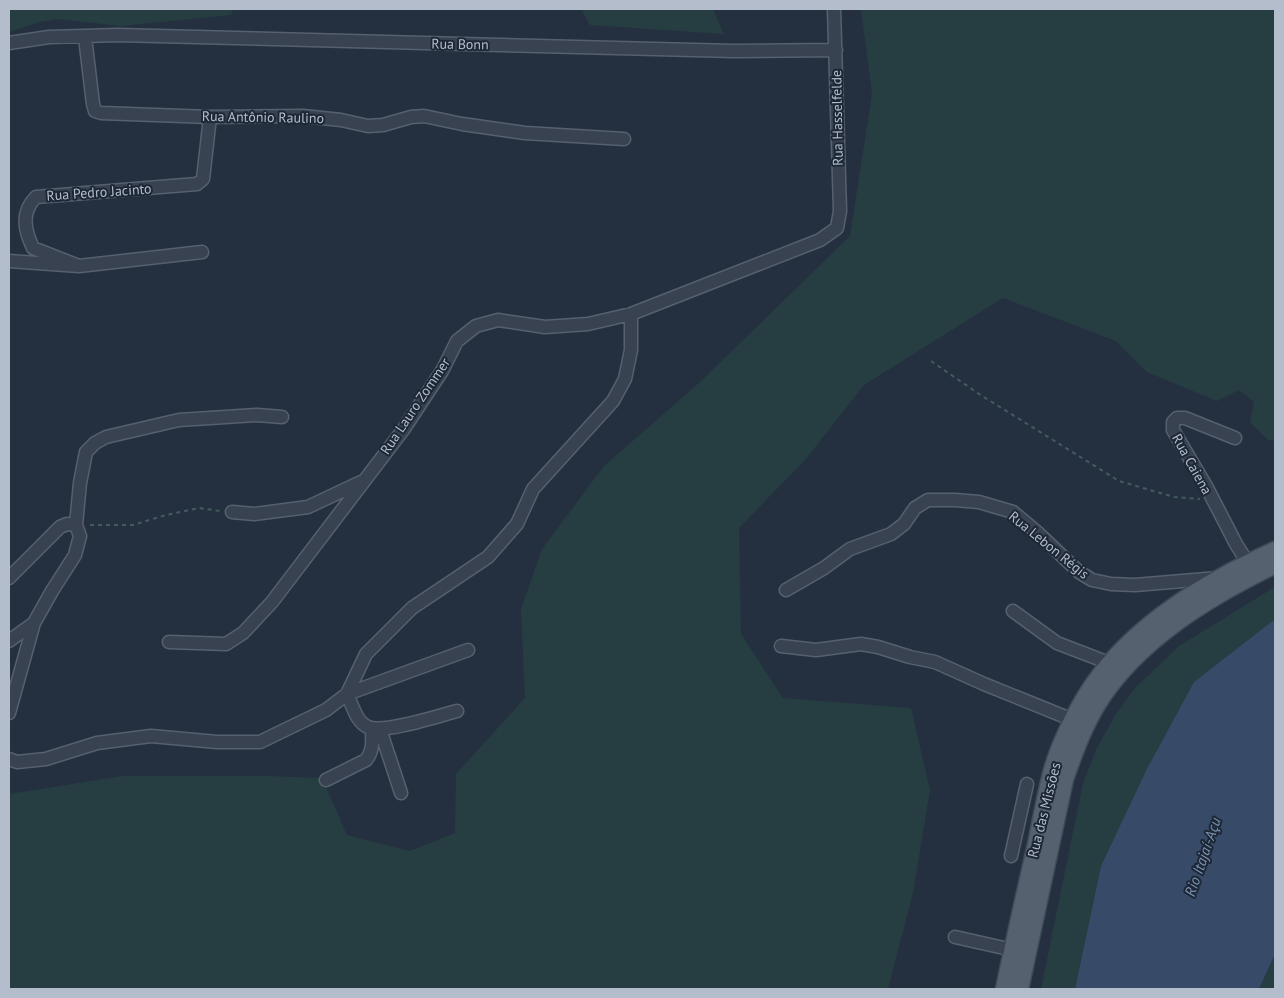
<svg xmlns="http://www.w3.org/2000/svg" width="1284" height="998" viewBox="0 0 1284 998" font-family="'PT Sans',sans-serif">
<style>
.green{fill:#263e41}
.water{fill:#374b68}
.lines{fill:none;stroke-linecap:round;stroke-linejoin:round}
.minor-casing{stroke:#56606e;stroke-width:15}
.major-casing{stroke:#414b59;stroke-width:19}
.path{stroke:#445b5e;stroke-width:2;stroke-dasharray:4 4;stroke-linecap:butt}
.minor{stroke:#384250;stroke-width:12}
.major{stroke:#566170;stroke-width:16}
.labels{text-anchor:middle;stroke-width:4;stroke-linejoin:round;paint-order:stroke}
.street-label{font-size:14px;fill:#b4bdcb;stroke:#1d2735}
.water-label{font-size:15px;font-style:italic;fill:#7b93b3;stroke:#1d2735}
</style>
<rect width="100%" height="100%" fill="#243040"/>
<!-- green -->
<path class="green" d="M9,9H233L231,15L121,26L58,19L40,22L9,32Z
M581,9H713L724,34L590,25Z
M861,9H1275V441L1268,440L1250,422L1254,402L1239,390L1217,401L1147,372L1116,341L1003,298L864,385L805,460L739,528L741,634L783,698L911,708L930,790L913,893L888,989H9V794L123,776H266L322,778L347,835L410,851L455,833L456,774L525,698L521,609L542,549L604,466L700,382L850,236L872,94Z
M1275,587V619L1194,682L1101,866L1075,989H1041L1083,783L1097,748L1116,714L1136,687L1179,646Z
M1275,954V989H1259Z"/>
<!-- water -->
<path class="water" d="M1275,619V954L1259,989H1075L1101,866L1147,769L1194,682Z"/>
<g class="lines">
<defs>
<path id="minor" d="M85,37L93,104L95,111L101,113L210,117L303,116L341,120L368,126L383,125L411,117L424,116L462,124L525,133L624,139
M9,43L49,37L118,35L734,51L836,50
M9,261L79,266L202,252
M79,266L33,248C24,229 21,212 36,197L197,184L203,179L210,117
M1235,438L1185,418H1177L1173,422V430L1206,486L1236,544L1248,563
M232,512L254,514L308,507L361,482
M76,525L80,483L86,452L95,443L106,437L179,420L257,415L282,417
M9,578L60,527L67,524L76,525L80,536L75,555L52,591L34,623L9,713
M786,590L824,568L850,549L891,534L904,524L915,508L928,500H955L979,502L1013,512L1038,533L1079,572L1092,580L1111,584L1135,585L1218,578
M1013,611L1057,643L1109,663
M9,641L34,623
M169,642L226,644L243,633L272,602L403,430L442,371L457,341L476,326L498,320L545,327L588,324L631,314L820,240L837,228L840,211L834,9
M781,646L816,650L861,644L878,647L910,657L935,662L984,684L1073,720
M347,694C352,704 356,722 368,727C384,734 438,716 457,711
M347,694L468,650
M380,729L401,793
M9,759L17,762L46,759L97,743L151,736L217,742H260L326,710L347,694L366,654L412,608L488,557L517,524L533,489L613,401L625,379L631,350V314
M326,780L366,760C374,750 372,740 372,728
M1011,856L1027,784
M955,937L1013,950"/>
<path id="major" d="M1004,989C1014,942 1024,896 1035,849C1040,826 1044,802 1050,778C1057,748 1075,712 1092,686C1135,623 1207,581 1275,550
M1020,989L1065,779C1074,754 1083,728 1097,705C1136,641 1209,597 1275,565"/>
</defs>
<!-- minor casing -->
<use href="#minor" class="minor-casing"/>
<!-- major casing -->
<use href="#major" class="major-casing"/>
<!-- path -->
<path class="path" d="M931,361L979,394L1119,481L1174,497L1200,499
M90,525H133L166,515L199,508L220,511"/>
<!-- minor -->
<use href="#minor" class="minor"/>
<!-- major -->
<use href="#major" class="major"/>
</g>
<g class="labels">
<!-- street labels -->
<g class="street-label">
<text transform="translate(460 44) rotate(1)" y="5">Rua Bonn</text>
<text transform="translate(263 117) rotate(1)" y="5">Rua Antônio Raulino</text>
<text transform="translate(837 118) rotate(-91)" y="5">Rua Hasselfelde</text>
<text transform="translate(99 192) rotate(-4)" y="5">Rua Pedro Jacinto</text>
<text transform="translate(415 406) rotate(-56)" y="5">Rua Lauro Zommer</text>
<text transform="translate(1192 464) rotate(61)" y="5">Rua Caiena</text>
<text transform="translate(1049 545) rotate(39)" y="5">Rua Lebon Régis</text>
<text transform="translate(1044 810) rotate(-76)" y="5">Rua das Missões</text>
</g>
<!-- water labels -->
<g class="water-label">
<text transform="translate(1203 857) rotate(-71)" y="5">Rio Itajaí-Açu</text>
</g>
</g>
<!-- border -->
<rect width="1284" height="998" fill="none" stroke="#b4bdcb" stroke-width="20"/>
</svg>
